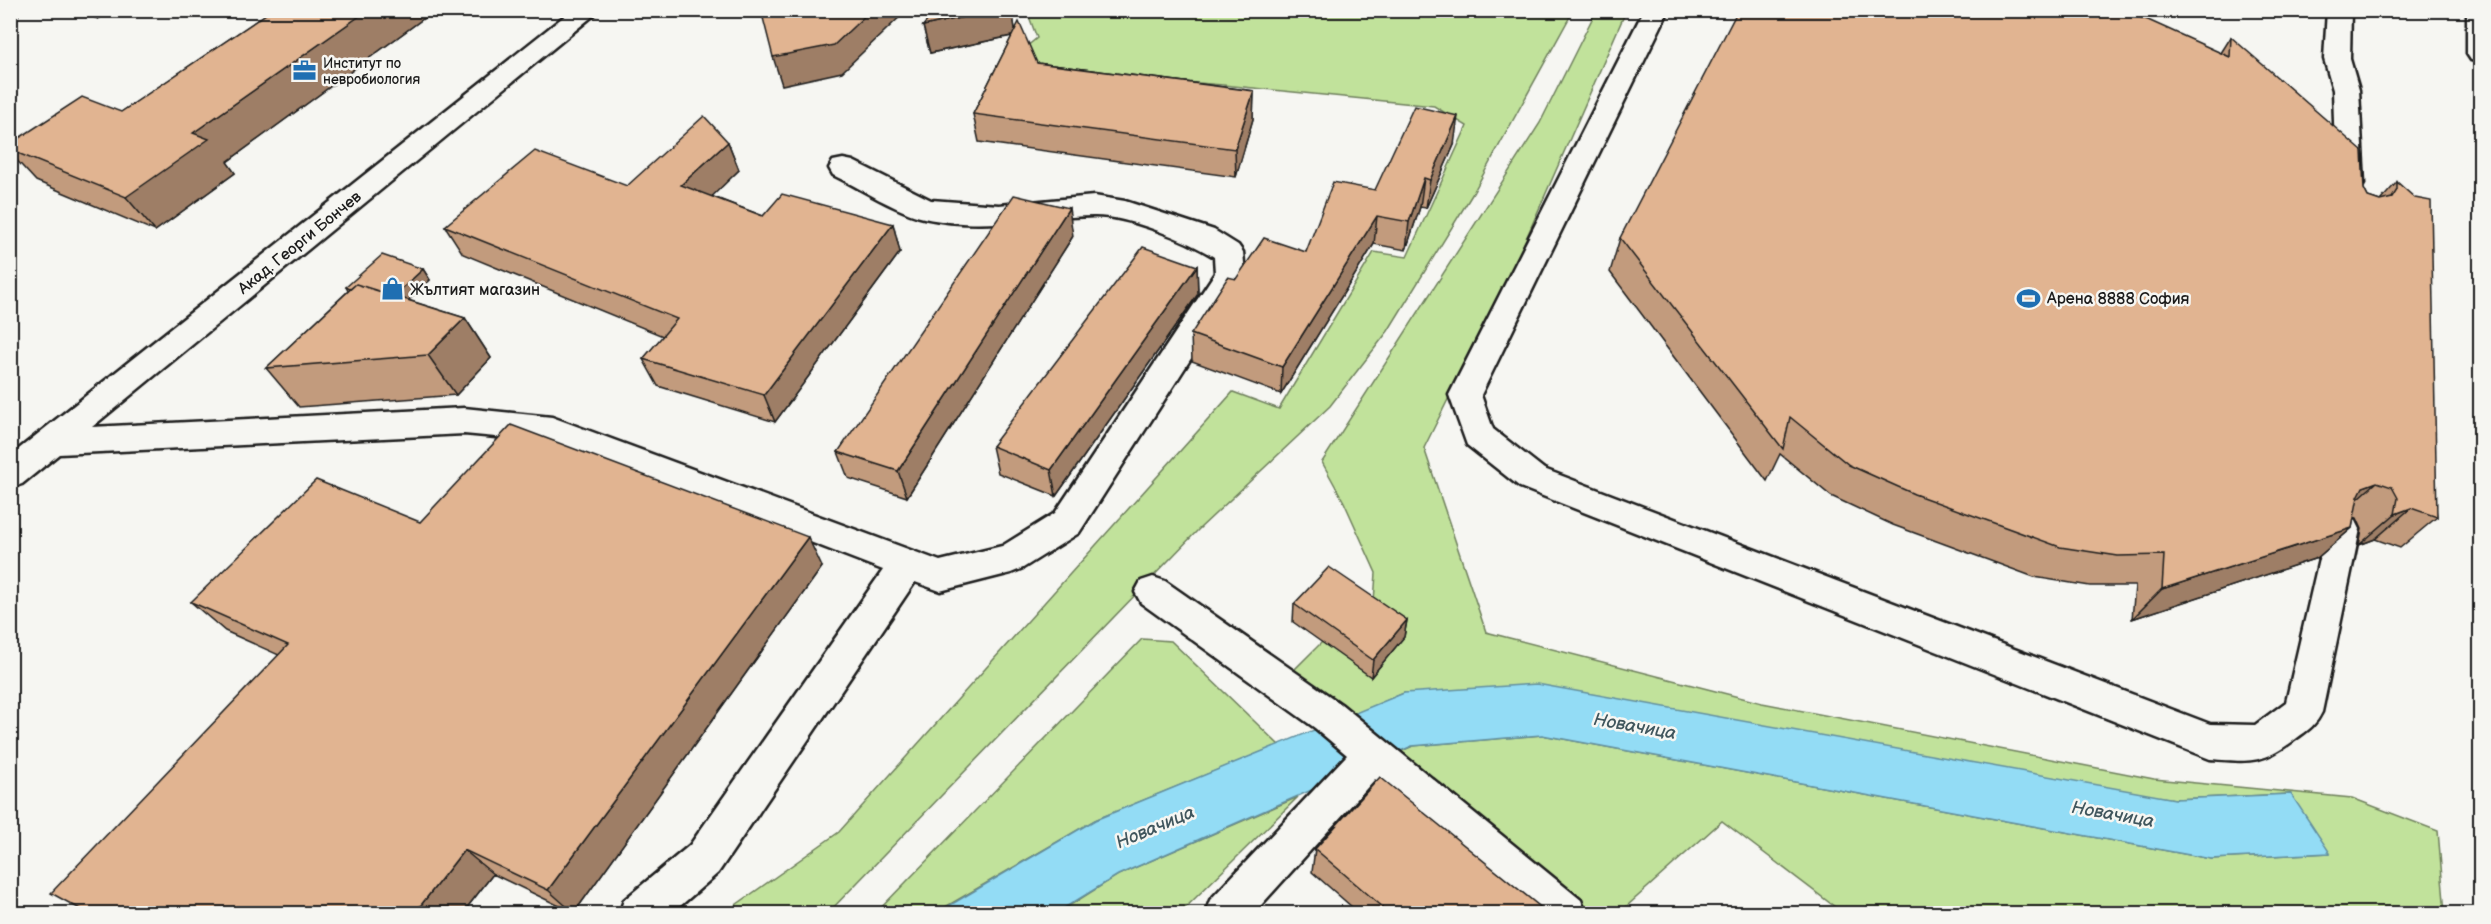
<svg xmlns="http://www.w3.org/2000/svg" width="2491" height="924" viewBox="0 0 2491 924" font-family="'Balsamiq Sans',sans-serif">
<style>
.green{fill:#c1e29b;stroke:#6e7f5c;stroke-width:1.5}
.water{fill:#93dcf5;stroke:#638f9e;stroke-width:1.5}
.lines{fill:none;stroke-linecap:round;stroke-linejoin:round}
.minor-casing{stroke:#1c1c1c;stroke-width:5}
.major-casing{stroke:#1c1c1c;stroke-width:5}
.minor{fill:#f6f6f2;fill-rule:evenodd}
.major{fill:#f6f6f2;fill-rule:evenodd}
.wall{fill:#c29b7d;stroke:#1c1c1c;stroke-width:1.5}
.shaded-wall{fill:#9e7e66;stroke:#1c1c1c;stroke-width:1.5}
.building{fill:#e1b491;stroke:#1c1c1c;stroke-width:1.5}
.labels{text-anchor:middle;stroke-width:5;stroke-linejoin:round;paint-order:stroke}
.far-poi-label{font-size:14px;fill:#1c1c1c;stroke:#f6f6f2;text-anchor:start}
.street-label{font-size:16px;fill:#1c1c1c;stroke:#f6f6f2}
.poi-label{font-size:16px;fill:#1c1c1c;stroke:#f6f6f2;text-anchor:start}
.water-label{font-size:18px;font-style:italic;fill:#40565d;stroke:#f6f6f2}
</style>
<rect width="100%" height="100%" fill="#f6f6f2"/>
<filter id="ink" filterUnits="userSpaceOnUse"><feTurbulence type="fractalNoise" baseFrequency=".0167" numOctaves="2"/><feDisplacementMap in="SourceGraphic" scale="12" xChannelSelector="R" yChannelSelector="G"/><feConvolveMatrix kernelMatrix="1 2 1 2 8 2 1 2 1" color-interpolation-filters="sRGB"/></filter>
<g filter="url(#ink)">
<!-- green -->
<path class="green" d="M1027,11H1573L1473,193L1388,331L1330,406L1198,530L828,913L723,914L839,832L1233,392L1279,409L1374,252L1407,257L1467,126L1434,106L1223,85L1035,70L1010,60L1037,38Z
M1596,11H1626L1514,266L1424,448L1486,632L1762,703L2154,779L2352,798L2438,831L2445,913H1843L1722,821L1619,913H1594L1397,753L1413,746L1542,735L2211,859L2329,853L2290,794L2175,799L1404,693L1353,715L1294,670L1322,642L1373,616L1376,573L1344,502L1322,462L1540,123Z
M1142,639L1171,641L1279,745L1095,820L935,913L875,914Z
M1298,797L1180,913L1056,914L1118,875Z"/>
<!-- water -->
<path class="water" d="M1537,684L2175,799L2291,794L2330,853L2211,859L1542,735L1412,746L1118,875L1056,913L935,914L1095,820L1404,693Z"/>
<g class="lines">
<defs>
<path id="minor" d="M572,10H600L92,427L464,408L552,417L940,561L1002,546L1055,513L1215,273L1214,257C1187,240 1125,215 1093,216C1036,217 983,231 924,218C899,213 858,187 833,175L829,168L833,161L843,159L853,161L931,200L999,205L1094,196L1125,201L1214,230L1238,245L1243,252L1245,274L1240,282L1079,533L1023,568L1011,573L940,591L915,582L718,873L671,914H619L624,900L690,845L883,570L550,442L464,434L59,454L22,484L10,488V456Z
M1644,10H1669L1481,395L1493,429L1544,469L2210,724L2255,725L2286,702L2326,529L2331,519L2343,515L2355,519L2360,529L2322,712C2316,725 2308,730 2297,738C2263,764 2252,762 2210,759L1520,487L1467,445L1449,395Z
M2327,10H2351L2350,59L2359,90L2364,184L2360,191L2350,193L2340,191L2336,184L2333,90L2324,59Z
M1153,577L1165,581L1341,704L1581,900L1586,914H1534L1375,779L1253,914H1205L1210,900L1347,755L1315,728L1141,603L1135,592L1141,581Z"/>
<path id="major" d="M2467,10H2480V62L2471,60L2467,54Z"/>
</defs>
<!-- minor casing -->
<use href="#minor" class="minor-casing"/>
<!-- major casing -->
<use href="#major" class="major-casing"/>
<!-- minor -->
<use href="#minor" class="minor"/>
<!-- major -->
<use href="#major" class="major"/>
</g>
<!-- wall -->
<path class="wall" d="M74,10H113L98,19Z
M272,10H435L227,162L235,173L155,231L36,181L10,153V144L121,112Z
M936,10H1012L1015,29L1037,63L1254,91L1253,119L1236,177L979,142L973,114L1012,36L930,53L923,26Z
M2231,37L2364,189L2368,197L2380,201L2397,182L2437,517L2400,548L2375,539L2359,545L2362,529L2357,518L2354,517L2352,528L2317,558L2132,619L2135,586H2090L2034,577L1893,525L1831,496L1780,454L1767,481L1610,272L1620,238L2221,53Z
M728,142L739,170L711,196L763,216L893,224L900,252L775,422L658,386L643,359L663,336L463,254L445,226L627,186Z
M1454,145L1426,208L1420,207L1406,250L1374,244L1281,394L1192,361L1191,334L1306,252L1375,190Z
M1073,236L907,497L848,478L838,452Z
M1197,266L1198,294L1056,496L998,473L992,446Z
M423,269L430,280L408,300L465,318L491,358L456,395L299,407L266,368L348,291L346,287Z
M420,522L822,567L574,913L493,874L462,914L279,655L225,631L191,602Z
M1294,604L1407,620L1404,637L1371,677L1293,622Z
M1315,849L1549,914H1360L1312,872Z"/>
<!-- shaded-wall -->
<path class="shaded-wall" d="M10,10H20L10,41Z
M92,10H113L98,19Z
M368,10H435L227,162L235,173L155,231L126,197L193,133Z
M871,10H907L842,72L782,85L773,57Z
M995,10H1012L1016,35L930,53L923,26Z
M1254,91L1253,119L1236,177L1235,149Z
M1458,116L1454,145L1426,208L1430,180Z
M728,142L739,170L694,214L681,185Z
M1424,178L1420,207L1406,250L1409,222Z
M1069,208L1073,236L907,497L898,471Z
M1377,216L1374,244L1281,394L1282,367Z
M893,224L900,252L775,422L764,395Z
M1197,266L1198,294L1056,496L1051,470Z
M423,269L430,280L395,313L387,302Z
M465,318L491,358L456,395L428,355Z
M2377,482L2342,513L2363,487Z
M2411,508L2375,539L2359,545L2395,514Z
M2352,528L2317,558L2132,619L2162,589Z
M808,537L822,567L574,913L548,890Z
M1407,620L1404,637L1371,677L1373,660Z
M464,850L493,874L462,914H414Z"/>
<!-- building -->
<path class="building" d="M272,10H368L193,133L209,139L126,197L10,150V144L82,97L121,112Z
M761,10H871L834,45L773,57Z
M936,10H995L923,26Z
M1738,10H1754L1760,12L1769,10H2117L2148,20L2230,57L2231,37L2362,151L2364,189L2368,197L2380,201L2392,198L2397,190V182L2415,198L2431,201L2437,517L2411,508L2395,514L2398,498L2392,487L2377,482L2363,487L2358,497L2352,528L2162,589L2164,555L2118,556L2060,547L1914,494L1849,465L1790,417L1783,449L1620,238Z
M1019,22L1037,63L1254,91L1235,149L973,114Z
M1414,106L1458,116L1430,180L1424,178L1409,222L1377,216L1282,367L1191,334L1228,277L1236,279L1264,238L1306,252L1333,182L1375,190Z
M704,116L728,142L681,185L763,216L782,194L893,224L764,395L643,359L677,319L445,226L535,151L627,186Z
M1014,195L1069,208L898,471L838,452Z
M1143,247L1197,266L1051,470L992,446Z
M382,255L423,269L394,296L356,284L350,289L346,287Z
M356,284L465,318L428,355L266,368Z
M511,425L808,537L548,890L464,850L414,914H89L51,893L288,645L191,602L316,480L420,522Z
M1329,567L1407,620L1373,660L1294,604Z
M1380,777L1549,914H1391L1315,849Z"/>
</g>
<!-- icons -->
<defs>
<symbol id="office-bare" viewBox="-9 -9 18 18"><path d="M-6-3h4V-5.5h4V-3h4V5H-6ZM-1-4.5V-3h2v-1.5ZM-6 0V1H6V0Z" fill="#1f6fb2" stroke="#f6f6f2" stroke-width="2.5" paint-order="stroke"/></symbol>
<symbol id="shop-bare" viewBox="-9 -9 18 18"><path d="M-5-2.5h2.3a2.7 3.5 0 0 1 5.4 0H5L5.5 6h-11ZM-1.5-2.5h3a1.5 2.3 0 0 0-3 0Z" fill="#1f6fb2" stroke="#f6f6f2" stroke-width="2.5" paint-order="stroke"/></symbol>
<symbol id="stadium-bare" viewBox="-9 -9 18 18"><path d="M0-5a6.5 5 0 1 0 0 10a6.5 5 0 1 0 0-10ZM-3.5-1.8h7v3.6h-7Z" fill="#1f6fb2" stroke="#f6f6f2" stroke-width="2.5" paint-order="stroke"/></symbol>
</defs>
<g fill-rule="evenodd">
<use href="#office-bare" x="288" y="54" width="33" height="33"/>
<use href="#shop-bare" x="376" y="272" width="33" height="33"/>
<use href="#stadium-bare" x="2012" y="282" width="33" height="33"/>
</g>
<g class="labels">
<!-- far-poi labels -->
<g class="far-poi-label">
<text x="323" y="68">Институт по<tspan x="323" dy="16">невробиология</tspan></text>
</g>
<!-- street labels -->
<g class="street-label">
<text transform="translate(299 242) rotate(-39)" y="6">Акад. Георги Бончев</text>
</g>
<!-- poi labels -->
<g class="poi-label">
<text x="410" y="295">Жълтият магазин</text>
<text x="2047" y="304">Арена 8888 София</text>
</g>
<!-- water labels -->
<g class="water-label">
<text transform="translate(1635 726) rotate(10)" y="6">Новачица</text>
<text transform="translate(2113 814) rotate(10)" y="6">Новачица</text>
<text transform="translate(1155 827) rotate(-23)" y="6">Новачица</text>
</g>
</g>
<!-- margin -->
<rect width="2491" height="924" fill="none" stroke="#f6f6f2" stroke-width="36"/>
<rect x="18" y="18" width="2455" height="888" fill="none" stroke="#1c1c1c" stroke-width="2" filter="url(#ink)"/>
</svg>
